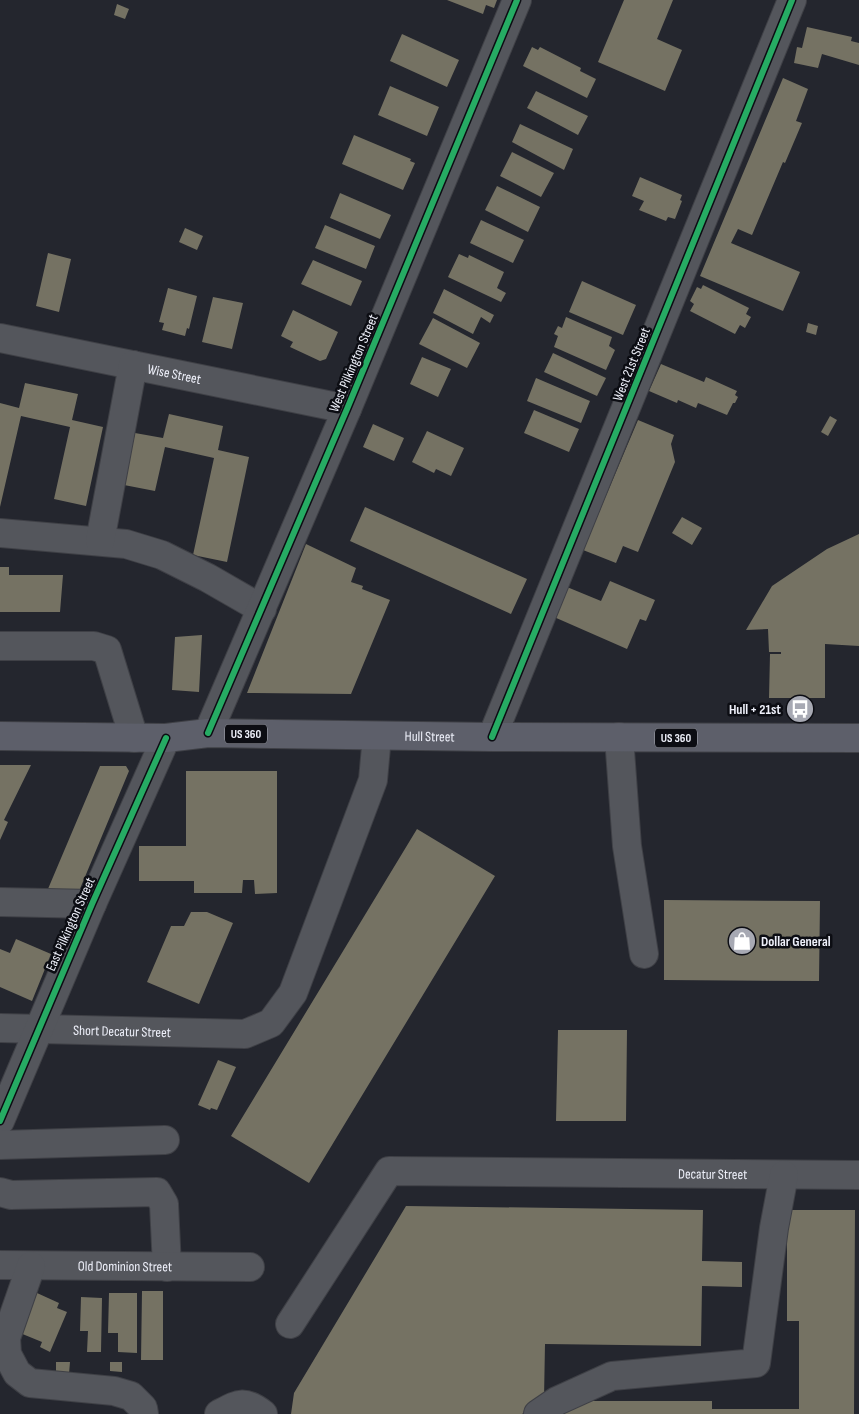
<svg xmlns="http://www.w3.org/2000/svg" width="859" height="1414" viewBox="0 0 859 1414" font-family="'Sofia Sans Condensed',sans-serif">
<style>
.building{fill:#757263}
.lines{fill:none;stroke-linecap:round;stroke-linejoin:round}
.minor-casing{stroke:#3f4046;stroke-width:30}
.major-casing{stroke:#3f4046;stroke-width:30}
.minor{stroke:#54565c;stroke-width:28}
.major{stroke:#5d5f6a;stroke-width:28}
.cycleway-casing{stroke:#0c0d13;stroke-width:9}
.cycleway{stroke:#26ab63;stroke-width:6}
.labels{text-anchor:middle;stroke-width:5;stroke-linejoin:round;paint-order:stroke}
.shield{fill:#0c0d13;stroke:#aaacb5;stroke-width:1}
.shield-label{font-size:12px;font-weight:bold;fill:#eef0fa}
.street-label{font-size:14px;fill:#eef0fa;stroke:#0c0d13}
.poi-label{font-size:14px;font-weight:bold;fill:#eef0fa;stroke:#0c0d13;text-anchor:end}
</style>
<rect width="100%" height="100%" fill="#24262e"/>
<!-- building -->
<path class="building" d="M447,0H497L494,8L486,5L483,14Z
M624,0H673L657,39L682,50L665,91L598,62Z
M117,4L129,9L125,19L114,15Z
M807,27L852,37L851,41L859,43V65L822,54L818,68L794,63L797,47L802,48Z
M402,34L459,60L447,87L390,61Z
M532,47L538,50L540,47L581,68L580,71L596,79L587,98L523,66Z
M783,78L808,89L796,121L802,123L785,163L783,162L752,235L738,229L731,243L800,272L783,311L700,276Z
M390,86L439,107L427,136L378,115Z
M536,91L588,116L578,135L527,108Z
M520,124L573,149L564,170L512,142Z
M354,135L411,159L410,161L415,163L403,190L342,164Z
M512,152L554,173L541,197L500,176Z
M640,177L682,195L680,200L682,201L675,219L668,217L666,221L639,210L644,201L632,196Z
M497,186L540,207L528,232L485,210Z
M340,193L391,215L380,239L330,218Z
M481,220L524,240L513,263L470,243Z
M325,225L375,246L366,269L315,248Z
M185,228L203,236L197,250L179,242Z
M48,253L71,259L59,312L36,306Z
M459,254L468,258L469,255L504,272L497,288L506,293L501,302L448,277Z
M313,260L362,281L351,306L301,284Z
M582,281L636,305L623,335L569,312Z
M703,285L749,308L746,314L751,317L745,328L740,325L735,334L690,311L694,304L690,301L697,287L701,289Z
M168,288L197,296L189,329L187,328L185,336L162,330L164,323L159,322Z
M444,289L494,315L490,323L481,317L473,334L433,313Z
M213,297L243,303L232,349L202,342Z
M293,310L338,332L326,359L320,361L290,347L293,342L281,336Z
M566,317L612,337L609,346L615,350L606,370L554,347L558,336L554,334L558,326L562,328Z
M433,318L480,343L467,368L419,344Z
M808,323L818,326L816,335L806,332Z
M553,353L606,378L597,396L544,372Z
M422,357L451,369L438,397L410,384Z
M661,364L704,382L706,377L737,391L735,395L738,397L735,403H733L727,415L698,403L696,408L678,400L677,403L649,391Z
M536,378L590,401L581,423L527,401Z
M25,383L78,394L72,420L103,427L86,506L54,499L70,427L21,416L0,507V403L19,408Z
M534,410L579,429L569,452L524,433Z
M169,414L223,426L218,450L249,457L227,562L193,555L214,458L165,447L155,491L124,485L135,433L163,438Z
M830,416L837,420L828,436L821,432Z
M638,420L674,435L671,444L675,462L638,552L623,546L616,563L583,550Z
M373,424L404,438L394,461L363,447Z
M427,431L464,448L451,476L436,469L434,473L412,462Z
M365,507L527,579L511,614L350,541Z
M682,517L702,528L692,545L672,533Z
M859,534V646L825,644V698H769L770,654H781V652H769L768,629L746,630L772,586L827,549Z
M306,544L356,568L351,582L363,586L362,589L390,600L351,694L247,693Z
M0,567H9V575H63L60,612H0Z
M610,581L655,600L646,621L640,619L627,649L554,617L567,587L601,601Z
M202,635L199,692L172,690L175,637Z
M0,765H31L4,820L8,822L0,840Z
M100,766H126L129,771L77,896H45Z
M186,771H277V893L255,894L254,880H243L242,893H194V881H139V846H186Z
M417,829L495,876L309,1183L231,1136Z
M664,900L820,901L819,981L664,980Z
M191,912H207L233,923L199,1004L147,982L171,926H184Z
M16,939L51,954L32,1001L0,987V949L10,953Z
M558,1030H627L626,1121H556Z
M218,1060L236,1067L217,1110L211,1108L210,1110L198,1105Z
M406,1206L703,1210L702,1261L742,1262V1287L702,1286L701,1346L545,1344L544,1399L522,1414H291L294,1393Z
M787,1210H855L854,1414H555L566,1401H712V1409H799V1321H787Z
M142,1291H163V1360H141Z
M37,1293L59,1303L57,1308L67,1312L50,1352L40,1347L42,1342L20,1333Z
M109,1293H137V1353L118,1352V1333H108Z
M81,1297L102,1298L101,1352H87L88,1331H80Z
M56,1362H70L69,1374H56Z
M110,1362H122V1372L110,1371Z"/>
<g class="lines">
<defs>
<g id="minor">
<path id="s1" d="M0,338L347,409"/>
<path d="M0,533L126,544L162,555L208,578L262,609"/>
<path d="M100,541L133,365"/>
<path d="M0,646H94L107,650L134,738"/>
<path d="M208,733L347,409L517,0"/>
<path d="M492,737L792,0"/>
<path d="M619,737L627,846L644,954"/>
<path d="M0,902L92,904"/>
<path id="s2" d="M0,1028L245,1034L271,1023L293,993L373,780L377,736"/>
<path d="M0,1121L92,904L166,738"/>
<path d="M0,1145L165,1140"/>
<path d="M0,1192L11,1195L157,1192L164,1204L167,1267"/>
<path id="s3" d="M0,1265L250,1267"/>
<path d="M31,1266L6,1338L7,1354L17,1373L30,1383L114,1391L131,1396L143,1408L144,1414"/>
<path id="s4" d="M290,1324L389,1171L859,1175"/>
<path d="M219,1414C238,1404 244,1399 263,1414"/>
<path d="M538,1414L557,1401L612,1376L756,1363L774,1228L784,1175"/>
</g>
<g id="major">
<path id="s5" d="M0,736L166,738L208,733L492,737L859,738"/>
</g>
</defs>
<!-- minor casing -->
<use href="#minor" class="minor-casing"/>
<!-- major casing -->
<use href="#major" class="major-casing"/>
<!-- minor -->
<use href="#minor" class="minor"/>
<!-- major -->
<use href="#major" class="major"/>
<defs>
<path id="cycleway" d="M208,733L347,409L517,0
M492,737L792,0
M0,1121L92,904L166,738"/>
</defs>
<!-- cycleway casing -->
<use href="#cycleway" class="cycleway-casing"/>
<!-- cycleway -->
<use href="#cycleway" class="cycleway"/>
</g>
<!-- icons -->
<defs>
<symbol id="bus-disc" viewBox="-11 -11 22 22"><circle r="9.5" fill="#a7a9b3" stroke="#0c0d13"/><path d="M-5-6H5V4H4V6H2V4H-2V6H-4V4H-5ZM-3.5-4V0h7V-4ZM-3.5 1.2v1.5H-2V1.2ZM2 1.2v1.5H3.5V1.2Z" fill="#fff"/></symbol>
<symbol id="shop-disc" viewBox="-11 -11 22 22"><circle r="9.5" fill="#a7a9b3" stroke="#0c0d13"/><path d="M-5-2.5h2.3a2.7 3.5 0 0 1 5.4 0H5L5.5 6h-11ZM-1.5-2.5h3a1.5 2.3 0 0 0-3 0Z" fill="#fff"/></symbol>
</defs>
<g fill-rule="evenodd">
<use href="#bus-disc" x="784" y="693" width="32" height="32"/>
<use href="#shop-disc" x="726" y="925" width="32" height="32"/>
</g>
<g class="labels">
<!-- shield labels -->
<g class="shield">
<rect x="225" y="724.5" width="42" height="19" rx="4"/>
<rect x="655" y="728.5" width="42" height="19" rx="4"/>
</g>
<g class="shield-label">
<text x="246" y="738">US 360</text>
<text x="676" y="742">US 360</text>
</g>
<!-- street labels -->
<g class="street-label">
<text transform="translate(353 363) rotate(-67)" y="5">West Pilkington Street</text>
<text transform="translate(631 364) rotate(-68)" y="5">West 21st Street</text>
<text dy="5" stroke="none"><textPath href="#s1" startOffset="178">Wise Street</textPath></text>
<text dy="5" stroke="none"><textPath href="#s5" startOffset="430">Hull Street</textPath></text>
<text transform="translate(70 924) rotate(-66)" y="5">East Pilkington Street</text>
<text dy="5" stroke="none"><textPath href="#s2" startOffset="122">Short Decatur Street</textPath></text>
<text dy="5" stroke="none"><textPath href="#s4" startOffset="506">Decatur Street</textPath></text>
<text dy="5" stroke="none"><textPath href="#s3" startOffset="125">Old Dominion Street</textPath></text>
</g>
<!-- poi labels -->
<g class="poi-label">
<text x="781" y="714">Hull + 21st</text>
<text x="761" y="946" text-anchor="start">Dollar General</text>
</g>
</g>
</svg>
